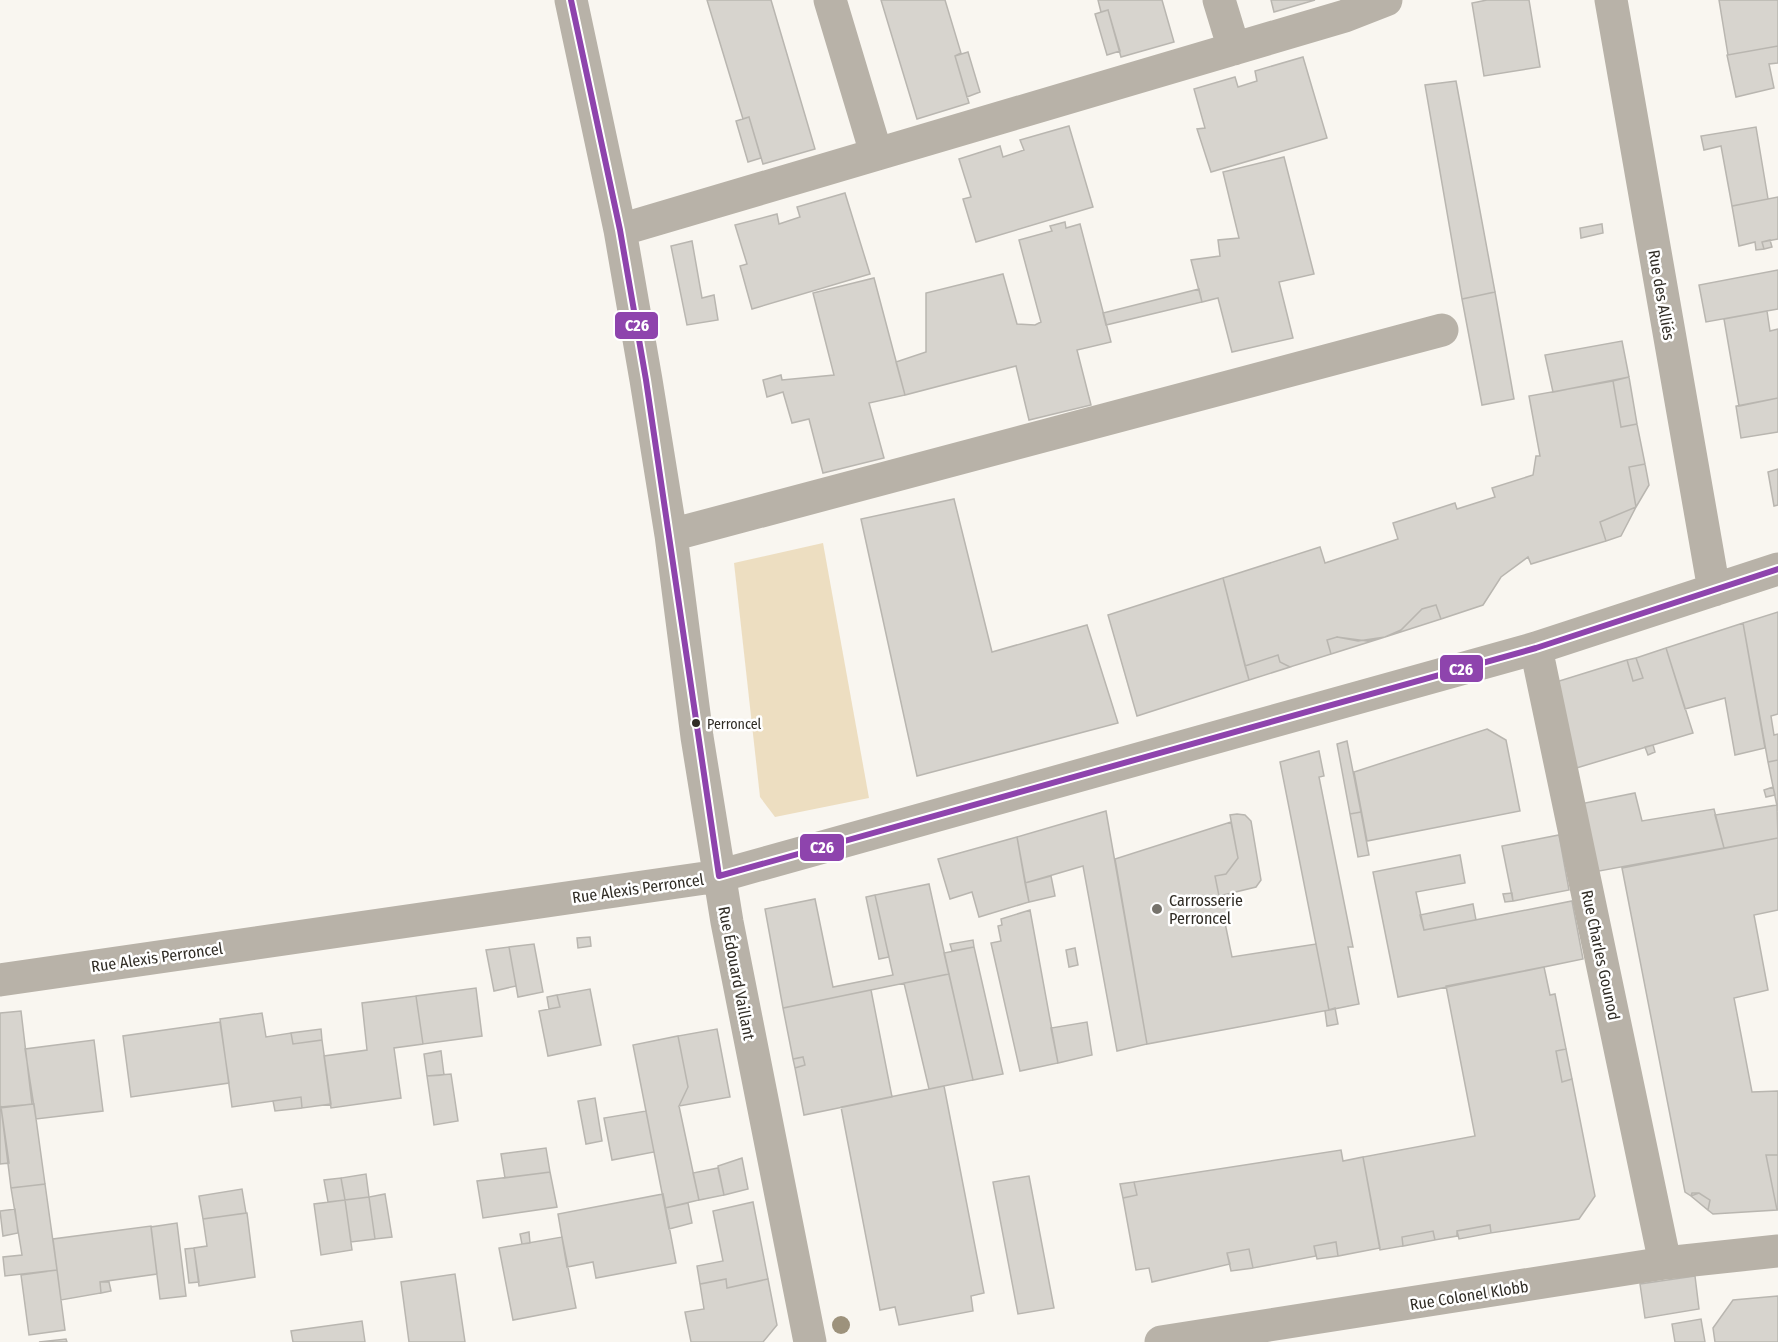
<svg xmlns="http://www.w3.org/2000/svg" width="1778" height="1342" viewBox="0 0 1778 1342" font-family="'Fira Sans Condensed',sans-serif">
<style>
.green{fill:#eddec1}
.building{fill:#d7d4ce;stroke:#b9b6b0;stroke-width:1.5}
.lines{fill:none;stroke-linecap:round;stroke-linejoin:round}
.minor{stroke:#b8b2a8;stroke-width:33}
.bus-1-casing{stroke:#fff;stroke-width:10}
.bus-1{stroke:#8e44ad;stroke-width:6}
.tree{fill:#9d927c}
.bus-dot{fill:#302c25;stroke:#fff;stroke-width:2}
.poi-dot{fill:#76736c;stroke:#fff;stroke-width:2}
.labels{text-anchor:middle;stroke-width:5;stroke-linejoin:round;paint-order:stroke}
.bus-label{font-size:14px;fill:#302c25;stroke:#fff;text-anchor:start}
.street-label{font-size:16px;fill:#302c25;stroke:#fff}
.poi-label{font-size:16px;fill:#302c25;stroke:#fff;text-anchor:start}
.line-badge{stroke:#fff;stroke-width:2}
.badge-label{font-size:16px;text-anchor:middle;font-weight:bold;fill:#fff}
</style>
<rect width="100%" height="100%" fill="#f9f6f0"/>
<!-- green -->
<path class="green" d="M823,543L869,798L775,817L760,797L734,563Z"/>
<!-- building -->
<path class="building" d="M707,0H771L815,149L763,164L749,117L743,119Z
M881,0H945L961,53L955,56L969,103L917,119Z
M1098,0H1162L1174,42L1121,57L1108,10L1101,12Z
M1271,0H1315L1274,12Z
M1487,0H1529L1540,67L1484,76L1472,3Z
M1719,0H1778V46L1728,55Z
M1108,10L1120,51L1107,55L1095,14Z
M1778,46V63L1769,64L1774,88L1736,97L1727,55Z
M968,52L980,92L967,97L955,56Z
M1303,57L1327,138L1211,172L1197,129L1205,128L1194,89L1235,77L1238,87L1257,81L1255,71Z
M1456,81L1495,292L1462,299L1425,85Z
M749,117L761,158L748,162L736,121Z
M1069,126L1093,207L976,242L963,199L971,197L959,159L1000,146L1003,157L1024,150L1020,140Z
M1756,127L1768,199L1732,206L1721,146L1704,150L1701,136Z
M1284,157L1314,274L1279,282L1293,338L1232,352L1218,298L1202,302L1191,260L1220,256L1218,240L1239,238L1223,172Z
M845,193L870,274L752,309L740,266L747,264L735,225L777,214L779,224L800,217L797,207Z
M1778,197V239L1762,242L1764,249L1756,250L1755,242L1739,246L1732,206Z
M1065,222L1066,228L1080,224L1111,342L1077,350L1091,405L1029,420L1016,366L905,395L896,362L926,352V293L1003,274L1017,324L1035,325L1041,322L1019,240L1052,231L1050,226Z
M1602,224L1603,233L1581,238L1580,228Z
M1770,240L1772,247L1764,249L1762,242Z
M692,241L702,298L714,295L718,320L687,325L671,246Z
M1778,270V309L1706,322L1699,285Z
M874,278L905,395L869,403L884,458L823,473L809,419L792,423L783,392L767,397L763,380L781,375L782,380L834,375L813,293Z
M1199,289L1202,302L1106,325L1103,313Z
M1495,292L1514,399L1482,405L1462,299Z
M1767,311L1770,331L1778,329V398L1739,406L1724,319Z
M1622,341L1629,377L1553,392L1545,355Z
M1629,377L1637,424L1621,427L1613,381Z
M1613,381L1621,427L1637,424L1645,464L1629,467L1636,507L1600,522L1606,541L1531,564L1528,557L1501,577L1483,605L1441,619L1436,605L1422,609L1401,630L1385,637L1367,641L1337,637L1327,640L1331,654L1290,667L1280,662L1278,655L1245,666L1223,578L1320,547L1325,563L1398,539L1393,523L1455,503L1457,509L1495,497L1492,488L1533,475L1536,456H1540L1529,396Z
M1778,398V432L1741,438L1736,406Z
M1645,464L1649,485L1636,507L1629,467Z
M1778,469V505L1774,506L1768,472Z
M954,499L992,652L1087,625L1118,723L917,776L861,519Z
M1636,507L1621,536L1606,541L1600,522Z
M1223,578L1249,680L1137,716L1108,615Z
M1436,605L1441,619L1385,637L1401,630L1422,609Z
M1778,612V714L1771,716L1774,735L1778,734V760L1768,762L1743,623Z
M1743,623L1765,748L1735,755L1725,698L1685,709L1666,648Z
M1337,637L1358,641L1385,637L1331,654L1327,640Z
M1666,648L1693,733L1573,769L1556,682L1627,660L1633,681L1643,678L1636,658Z
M1278,655L1280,662L1290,667L1249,680L1245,666Z
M1636,658L1643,678L1633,681L1627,660Z
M1487,729L1506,740L1520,811L1367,841L1354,772Z
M1347,741L1361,812L1350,814L1337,744Z
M1653,745L1655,752L1648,755L1645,747Z
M1319,751L1324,776L1319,777L1353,947H1348L1359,1004L1329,1010L1280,762Z
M1778,760V811L1768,762Z
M1773,787L1775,795L1766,797L1764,790Z
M1635,793L1642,821L1714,809L1724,848L1594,872L1580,804Z
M1777,805L1778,838L1724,848L1715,815Z
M1106,811L1147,1044L1117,1051L1083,866L1025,883L1017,837Z
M1361,812L1369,855L1358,857L1350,814Z
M1237,814L1245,815L1251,821L1261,880L1256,887L1219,896L1215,876L1226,874L1238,858L1230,815Z
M1231,822L1238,858L1226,874L1215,876L1219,896L1230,894L1231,903L1224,918L1232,957L1316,944L1329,1010L1147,1044L1115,859Z
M1559,835L1569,890L1513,901L1502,846Z
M1017,837L1029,902L979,917L972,892L950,899L938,859Z
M1778,838V910L1754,915L1768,990L1734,998L1752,1092L1778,1091V1155H1766L1777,1210L1713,1214L1708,1210L1710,1200L1699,1193L1691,1196L1685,1192L1622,868Z
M1460,855L1465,883L1416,892L1424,930L1572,901L1583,959L1398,997L1373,872Z
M1051,876L1055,896L1029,902L1025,883Z
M929,884L949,974L783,1008L765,909L815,899L833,987L893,975L875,895Z
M1512,893L1513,901L1505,902L1503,894Z
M875,895L889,957L879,959L866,897Z
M1473,904L1476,920L1424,930L1420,915Z
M1030,910L1058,1063L1020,1071L991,943L1001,941L998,926L1002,925L1001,919Z
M590,937L591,946L578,948L577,938Z
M973,940L974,947L952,951L950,944Z
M534,944L543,992L518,997L509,947Z
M509,947L516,986L494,991L486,950Z
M974,947L1003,1074L973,1080L944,953Z
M1075,948L1078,965L1069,967L1066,950Z
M1544,967L1550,995L1555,994L1566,1049L1556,1051L1562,1082L1572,1079L1595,1196L1579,1219L1491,1233L1490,1225L1457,1231V1236L1435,1240L1433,1231L1402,1237L1403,1246L1380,1250L1363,1157L1475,1136L1446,986Z
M949,974L973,1080L929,1089L904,983Z
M476,988L482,1036L423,1044L416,996Z
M590,989L601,1045L548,1056L539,1011L560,1007L557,995Z
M871,990L892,1097L804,1115L795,1068L805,1065L803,1057L793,1059L783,1008Z
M557,995L560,1007L549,1009L547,997Z
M416,996L423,1044L394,1048L401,1098L331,1108L324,1056L367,1050L362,1003Z
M1335,1008L1338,1024L1327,1026L1325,1011Z
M21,1011L32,1104L0,1108V1013Z
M262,1013L266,1037L291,1033L293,1044L322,1040L331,1104L302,1108L301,1097L232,1107L220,1019Z
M220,1022L229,1083L131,1097L123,1036Z
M1087,1022L1092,1055L1058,1063L1051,1028Z
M321,1029L322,1040L293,1044L291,1033Z
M717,1029L730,1097L679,1106L688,1087L678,1036Z
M678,1036L688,1087L679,1106L699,1200L665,1208L633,1045Z
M94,1040L103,1111L36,1119L25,1049Z
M1566,1049L1572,1079L1562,1082L1556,1051Z
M441,1051L444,1075L427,1076L424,1054Z
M803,1057L805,1065L795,1068L793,1059Z
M451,1074L458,1121L434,1125L427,1076Z
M944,1086L984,1293L971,1296L973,1311L899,1325L895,1307L880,1310L841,1107Z
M301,1097L302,1108L275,1111L273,1101Z
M595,1098L602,1141L586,1144L578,1101Z
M34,1104L45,1184L11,1188L1,1107Z
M1,1107L9,1163L0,1164V1108Z
M646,1111L654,1152L612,1160L604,1118Z
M546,1148L550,1172L505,1178L501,1154Z
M1341,1150L1343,1161L1363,1157L1380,1248L1338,1256L1336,1242L1314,1246L1316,1256L1253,1268L1249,1249L1227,1253L1230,1264L1152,1282L1149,1268L1136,1270L1123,1198L1137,1195L1134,1182Z
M1766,1155H1778V1210H1777Z
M742,1158L748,1189L724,1195L718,1166Z
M718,1168L724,1195L699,1200L693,1173Z
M550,1172L557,1207L483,1218L477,1181Z
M366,1174L369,1197L345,1200L341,1178Z
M1029,1176L1054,1308L1018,1314L993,1182Z
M341,1178L345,1200L328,1202L324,1180Z
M1134,1182L1137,1195L1123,1198L1120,1184Z
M45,1184L57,1270L5,1276L3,1257L22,1255L11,1188Z
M242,1189L246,1213L203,1219L199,1196Z
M1692,1193H1699L1710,1200L1708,1210L1691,1196Z
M385,1194L392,1237L375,1239L369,1197Z
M663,1194L676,1263L596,1278L593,1262L567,1267L558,1214Z
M369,1197L375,1239L351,1242L345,1200Z
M345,1200L352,1250L321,1255L314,1204Z
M753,1202L768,1279L727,1288L726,1279L700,1284L697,1266L723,1261L713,1211Z
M688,1203L692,1223L669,1229L665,1208Z
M15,1209L18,1233L3,1236L0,1211Z
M247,1213L255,1277L199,1286L194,1248L207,1246L203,1219Z
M177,1223L186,1296L160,1299L151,1227Z
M1490,1225L1491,1233L1459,1239L1457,1231Z
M151,1226L157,1274L100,1282L101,1293L61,1300L53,1239Z
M1433,1231L1435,1240L1403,1246L1402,1237Z
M529,1232L530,1243L522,1244L520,1234Z
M562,1237L576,1308L513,1320L499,1248Z
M1336,1242L1338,1256L1317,1259L1314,1246Z
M194,1248L199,1282L189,1283L185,1249Z
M1249,1249L1253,1268L1231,1271L1227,1253Z
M57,1270L65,1330L29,1335L21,1275Z
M455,1274L465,1342H409L401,1282Z
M1695,1276L1699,1309L1645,1318L1640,1284Z
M726,1279L727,1288L768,1279L777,1325L763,1342H691L685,1312L704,1309L700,1284Z
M100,1282H109L111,1291L101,1293Z
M1778,1296V1342H1715L1713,1328L1733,1300Z
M1701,1319L1705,1342H1675L1672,1324Z
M362,1321L365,1342H293L291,1331Z
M66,1339L67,1342H39Z"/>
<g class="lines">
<!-- minor -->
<path class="minor" d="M571,0L620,230L646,380L671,535L697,737L727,922L810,1342
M830,0L876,153
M1219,0L1234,49
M1611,0L1714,590
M620,230L1345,16L1386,0
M671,535L1442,330
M1536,648L1665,1263
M0,980L719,876L1536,648L1778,569
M1161,1342L1665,1263L1778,1251"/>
<defs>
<path id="bus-1" d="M571,0L620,230L646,380L719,876L1536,648L1778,569"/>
</defs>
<!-- bus-1 casing -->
<use href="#bus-1" class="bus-1-casing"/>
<!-- bus-1 -->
<use href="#bus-1" class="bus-1"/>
</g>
<!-- trees -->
<circle class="tree" cx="841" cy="1325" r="9"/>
<!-- markers -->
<circle class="bus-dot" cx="696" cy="723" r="5"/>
<circle class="poi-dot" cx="1157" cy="909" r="6"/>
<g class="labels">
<!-- bus labels -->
<g class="bus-label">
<text x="707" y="729">Perroncel</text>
</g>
<!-- street labels -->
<g class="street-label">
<text transform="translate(1662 295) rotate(80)" y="6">Rue des Alliés</text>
<text transform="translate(638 888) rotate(-8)" y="6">Rue Alexis Perroncel</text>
<text transform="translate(1601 955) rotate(78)" y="6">Rue Charles Gounod</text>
<text transform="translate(157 957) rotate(-8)" y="6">Rue Alexis Perroncel</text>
<text transform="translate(737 973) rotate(79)" y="6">Rue Édouard Vaillant</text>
<text transform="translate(1469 1295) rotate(-9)" y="6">Rue Colonel Klobb</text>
</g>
<!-- poi labels -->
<g class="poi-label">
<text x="1169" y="906">Carrosserie<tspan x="1169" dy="18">Perroncel</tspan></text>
</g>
</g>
<g class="line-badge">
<rect x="614" y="311" width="45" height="29" rx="6" fill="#8e44ad"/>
<rect x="1439" y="654" width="45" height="29" rx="6" fill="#8e44ad"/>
<rect x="799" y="833" width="46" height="29" rx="6" fill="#8e44ad"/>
</g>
<g class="badge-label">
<text x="637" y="331">C26</text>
<text x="1461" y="675">C26</text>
<text x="822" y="853">C26</text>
</g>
</svg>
